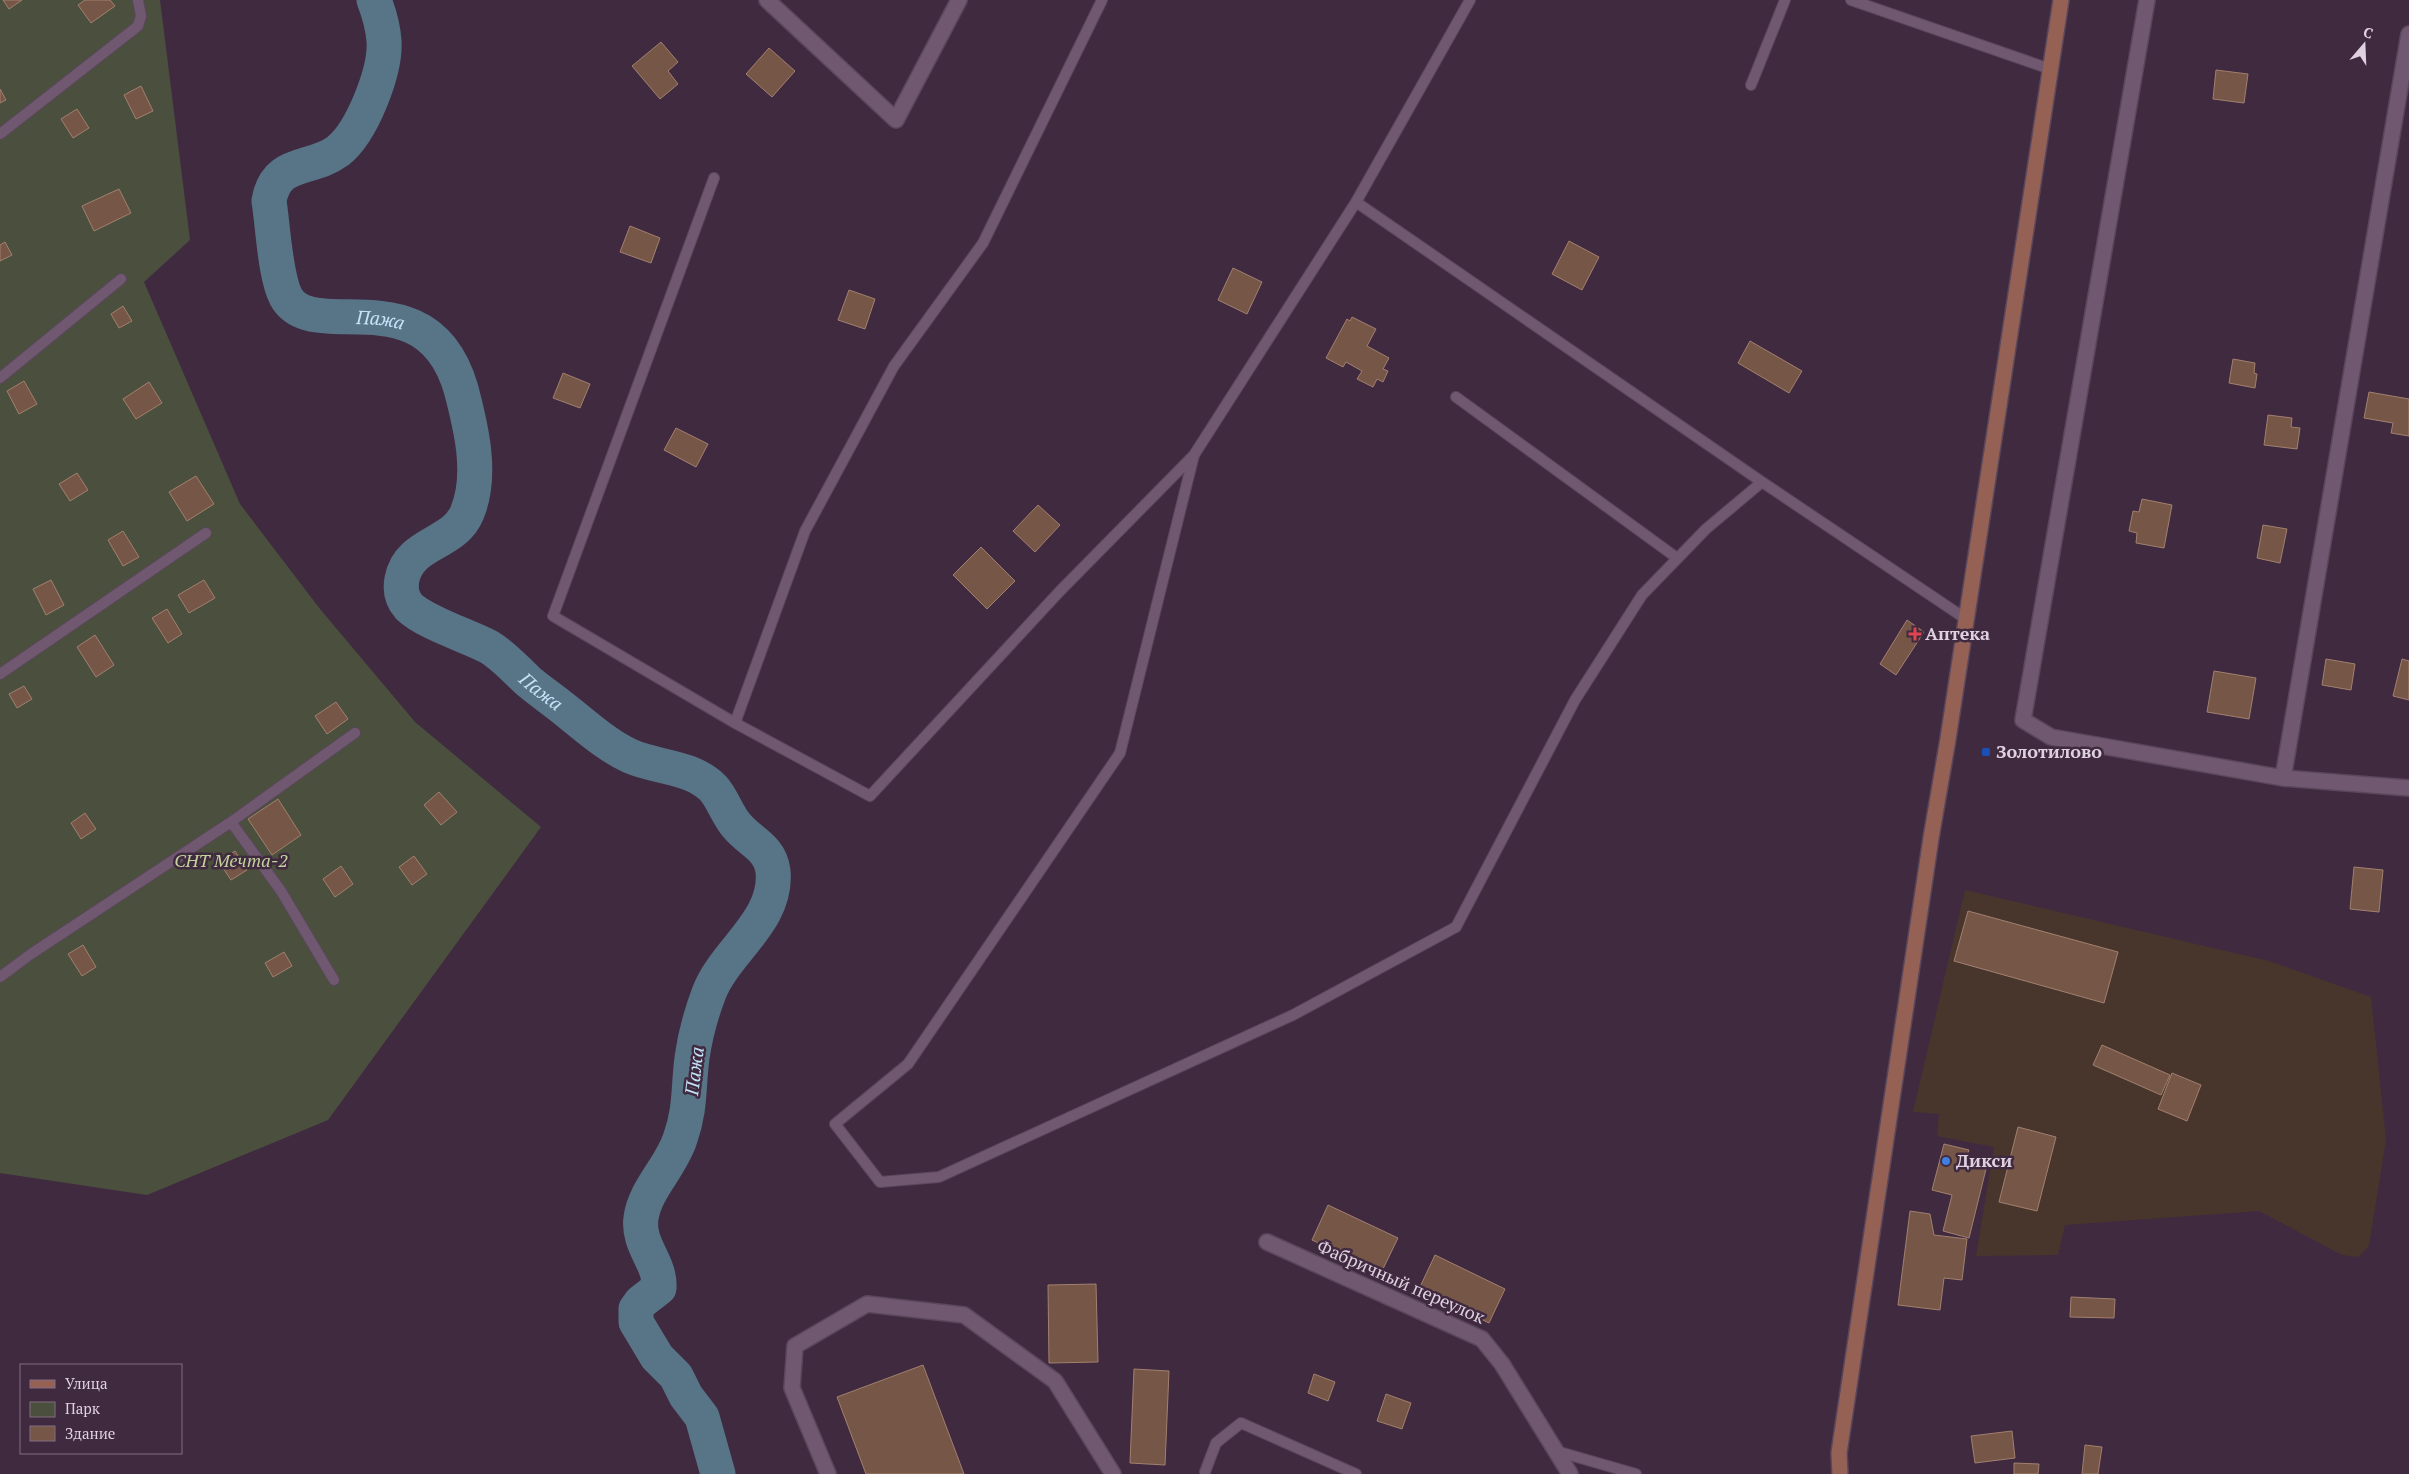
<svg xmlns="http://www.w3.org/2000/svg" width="2409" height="1474" viewBox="0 0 2409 1474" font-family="'PT Serif',serif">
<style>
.industrial{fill:#48362d}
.green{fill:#4b503e}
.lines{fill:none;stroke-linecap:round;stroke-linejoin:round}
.river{stroke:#587487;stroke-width:35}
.building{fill:#765747;stroke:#a2806f}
.lane-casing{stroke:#5a475b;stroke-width:12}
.street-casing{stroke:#5a475b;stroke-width:18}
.secondary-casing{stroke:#5a475b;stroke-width:18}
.lane{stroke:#715871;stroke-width:10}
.street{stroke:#715871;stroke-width:15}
.secondary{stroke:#966155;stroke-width:15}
.health-dot{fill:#e0444e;stroke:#402a40;stroke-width:2}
.transit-dot{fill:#1a4fb4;stroke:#402a40;stroke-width:2}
.shop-dot{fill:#3f7fe0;stroke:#402a40;stroke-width:2}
.labels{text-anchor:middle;stroke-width:5;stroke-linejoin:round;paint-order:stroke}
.poi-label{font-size:18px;font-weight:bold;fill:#dfd1df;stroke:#402a40;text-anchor:start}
.park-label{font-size:18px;font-style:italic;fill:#c2d29b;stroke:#402a40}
.street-label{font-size:18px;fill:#dfd1df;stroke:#402a40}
.water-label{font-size:19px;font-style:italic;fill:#c3e3f8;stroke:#402a40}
</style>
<rect width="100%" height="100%" fill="#402a40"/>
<!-- industrial -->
<path class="industrial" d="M1965,890L2269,961L2371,997L2386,1140L2369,1245L2359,1257L2342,1255L2259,1211L2065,1225L2058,1255L1976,1256L1994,1147L1937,1136L1939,1114L1913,1112Z"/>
<!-- green -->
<path class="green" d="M0,0H160L190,240L144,282L240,504L320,609L415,722L541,827L328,1120L147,1195L0,1173Z"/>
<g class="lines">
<!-- river -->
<path class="river" id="s1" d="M374,0C379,13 383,26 384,41C386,71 362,132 338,151C311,171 276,159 269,201C273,226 275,276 286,297C313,346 427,272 461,389C471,427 483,475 467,513C454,545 409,542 402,579C400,589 402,599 409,607C426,623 466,635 489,647C504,656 515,669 528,681C541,692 556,702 569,713C588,728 608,746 630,756C657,768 691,766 713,788C723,799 727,815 737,826C750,842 770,847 773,871C778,921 725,951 709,993C701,1014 695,1036 692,1058C688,1088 691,1108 680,1139C671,1167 645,1189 641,1218C637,1245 661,1263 659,1288L641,1302L636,1309V1322L657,1357L676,1376L686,1396L702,1417L718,1474"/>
</g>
<!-- building -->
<path class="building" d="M3,0H22L9,9Z
M85,0H110L115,6L91,23L78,5Z
M661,42L678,62L668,71L678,84L660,99L632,66Z
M769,48L795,71L772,97L746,74Z
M2216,70L2248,74L2244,103L2213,99Z
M141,86L153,111L136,119L124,95Z
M0,89L6,100L0,103Z
M77,109L89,128L73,138L61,119Z
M119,189L131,213L94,231L82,206Z
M630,226L660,238L651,263L620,252Z
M1569,241L1599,257L1582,290L1552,274Z
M5,242L12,255L0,261V245Z
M1233,268L1262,282L1247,314L1218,300Z
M849,290L875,299L865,329L838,320Z
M123,306L132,321L119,328L111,314Z
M1352,317L1376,329L1367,346L1389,358L1383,369L1388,371L1383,382L1377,379L1373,387L1357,379L1362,371L1346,362L1343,367L1326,358L1347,319L1350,321Z
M1750,341L1802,371L1789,393L1738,363Z
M2233,359L2255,363L2254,373L2257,374L2255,388L2229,383Z
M563,373L590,384L580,408L553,398Z
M24,381L37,404L19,414L7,391Z
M149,382L162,403L136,419L123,399Z
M2369,392L2409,399V436L2391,433L2393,423L2364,418Z
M2268,415L2292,418L2291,427L2300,428L2297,449L2264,445Z
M676,428L708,444L696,467L664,450Z
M77,473L88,490L70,501L59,484Z
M196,476L214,504L187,521L169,492Z
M2142,499L2172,505L2164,548L2136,543L2137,533L2129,531L2133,511L2139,512Z
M1038,505L1060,525L1035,552L1013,531Z
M2263,525L2287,529L2280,563L2257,558Z
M123,531L139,557L123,566L108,540Z
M981,547L1015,581L987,609L953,575Z
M51,580L64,605L46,615L33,589Z
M204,580L215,598L189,613L178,595Z
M167,609L182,634L168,643L152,618Z
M1907,620L1924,632L1896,675L1880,664Z
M95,635L114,665L96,677L77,647Z
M2326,659L2355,664L2351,690L2322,685Z
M2402,659L2409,661V700L2393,696Z
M2214,671L2256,678L2249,719L2207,712Z
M24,686L32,699L17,708L9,694Z
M336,702L348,719L327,734L315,716Z
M439,792L457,812L441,825L424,805Z
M278,799L301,835L272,855L248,819Z
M85,813L96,829L81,839L71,823Z
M235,851L247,870L231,880L219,862Z
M414,856L427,874L412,885L399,867Z
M341,866L353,884L335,897L323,879Z
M2354,867L2383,870L2379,912L2350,909Z
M1968,911L2118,952L2104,1003L1954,961Z
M83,945L96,967L82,976L68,954Z
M284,952L292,966L273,977L265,963Z
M2102,1045L2170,1075L2161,1095L2093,1065Z
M2172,1073L2201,1085L2187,1121L2158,1109Z
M2018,1127L2056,1137L2037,1211L1999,1202Z
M1944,1144L1969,1150L1966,1159L1987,1165L1969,1238L1943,1231L1952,1195L1932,1190Z
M1328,1205L1398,1238L1381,1273L1312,1240Z
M1910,1211L1930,1214L1934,1235L1967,1239L1962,1280L1944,1278L1940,1310L1898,1305Z
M1435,1255L1505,1289L1489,1323L1419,1289Z
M1096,1284L1098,1362L1049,1363L1048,1285Z
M2071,1297L2115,1299L2114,1318L2070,1317Z
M923,1365L964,1474H866L837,1397Z
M1134,1369L1169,1371L1165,1465L1130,1463Z
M1314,1374L1335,1382L1328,1401L1308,1393Z
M1386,1394L1411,1403L1402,1429L1377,1421Z
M2012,1431L2015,1458L1975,1463L1971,1436Z
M2085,1445L2102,1447L2098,1474H2082Z
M2014,1463L2039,1464L2038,1474H2014Z"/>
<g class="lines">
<defs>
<path id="lane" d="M1851,0L2050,69
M1751,85L1785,0
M0,134L138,26L141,16L138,0
M714,178L553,616L735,723L805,531L894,366L983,243L1102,0
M1356,202L1762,482L1966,619
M0,378L121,279
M1456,397L1677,558
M1194,455L1120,753L908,1064L835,1124L880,1182L939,1177L1293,1015L1456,927L1575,700L1642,595L1706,529L1762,482
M0,674L206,533
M735,723L870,796L1060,591L1194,455L1356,202L1470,0
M231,822L355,733
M0,977L31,954L231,822L281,891L334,980
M1556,1451L1636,1474
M1205,1472L1216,1443L1241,1423L1356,1474"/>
<path id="street" d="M767,0L896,120L959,0
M2147,0L2023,720L2051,737L2283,778L2409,788
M2283,778L2409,34
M1267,1242L1482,1339L1502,1364L1570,1474
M828,1474L792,1388L795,1346L867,1304L964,1315L1055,1381L1113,1474"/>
<path id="secondary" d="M1840,1474L1839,1453L1931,838L1948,739L2061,0"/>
</defs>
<!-- lane casing -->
<use href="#lane" class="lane-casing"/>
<!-- street casing -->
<use href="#street" class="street-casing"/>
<!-- secondary casing -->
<use href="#secondary" class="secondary-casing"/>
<!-- lane -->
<use href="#lane" class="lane"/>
<!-- street -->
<use href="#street" class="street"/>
<!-- secondary -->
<use href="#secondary" class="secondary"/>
</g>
<!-- markers -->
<path class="health-dot" d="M1912.5 626.5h5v5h5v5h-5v5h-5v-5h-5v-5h5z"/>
<rect class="transit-dot" x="1981" y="747" width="10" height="10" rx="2.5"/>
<circle class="shop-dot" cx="1946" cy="1161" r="5"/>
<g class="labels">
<!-- poi labels -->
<g class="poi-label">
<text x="1925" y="640">Аптека</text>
<text x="1996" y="758">Золотилово</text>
<text x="1956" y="1167">Дикси</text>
</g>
<!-- park labels -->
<g class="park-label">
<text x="231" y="867">СНТ Мечта-2</text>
</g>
<!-- street labels -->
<g class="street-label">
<text transform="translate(1401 1282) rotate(24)" y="6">Фабричный переулок</text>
</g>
<!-- water labels -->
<g class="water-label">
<text dy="7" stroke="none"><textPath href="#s1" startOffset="454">Пажа</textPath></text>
<text dy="7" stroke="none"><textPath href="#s1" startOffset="979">Пажа</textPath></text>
<text transform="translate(694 1071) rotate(-83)" y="7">Пажа</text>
</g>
</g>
<!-- legend -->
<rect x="20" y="1364" width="162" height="90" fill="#402a40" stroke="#806d80"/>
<rect x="30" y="1380" width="25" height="8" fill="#966155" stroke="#806d80"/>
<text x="65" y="1389" font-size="15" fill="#dfd1df">Улица</text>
<rect x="30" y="1402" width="25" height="15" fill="#4b503e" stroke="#806d80"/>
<text x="65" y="1414" font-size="15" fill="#dfd1df">Парк</text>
<rect x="30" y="1426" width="25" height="15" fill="#765747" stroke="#806d80"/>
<text x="65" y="1439" font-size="15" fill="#dfd1df">Здание</text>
<!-- north arrow -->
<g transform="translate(2364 45) rotate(19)" stroke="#402a40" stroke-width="4" paint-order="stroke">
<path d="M0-4L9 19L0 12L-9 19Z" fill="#dfd1df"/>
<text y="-8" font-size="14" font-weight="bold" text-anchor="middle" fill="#dfd1df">С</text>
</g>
</svg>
